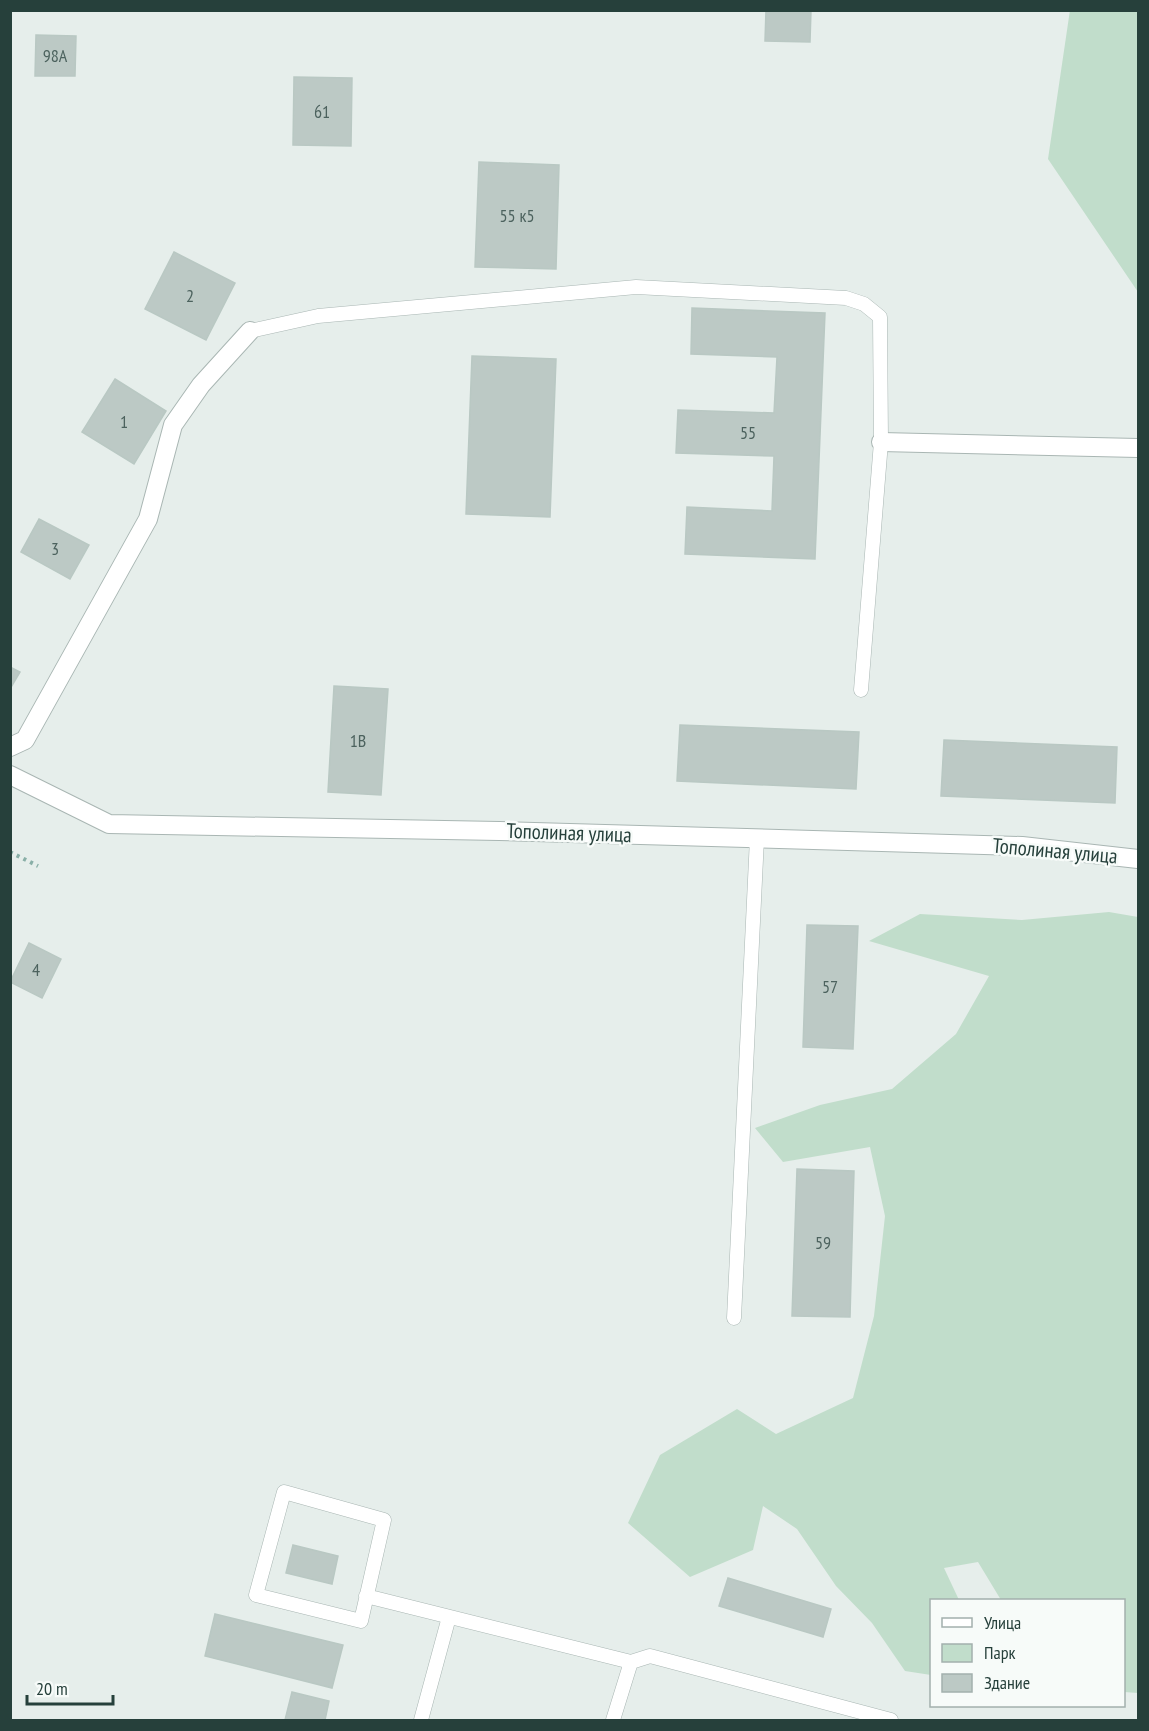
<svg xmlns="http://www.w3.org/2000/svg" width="1149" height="1731" viewBox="0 0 1149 1731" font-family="'PT Sans Narrow',sans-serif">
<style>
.green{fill:#c1ddcb}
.building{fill:#bcc9c5;stroke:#b9c8c3;stroke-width:1.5}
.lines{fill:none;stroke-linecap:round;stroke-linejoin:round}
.lane-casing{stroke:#a9b6b3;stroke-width:15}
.street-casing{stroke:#a9b6b3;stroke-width:20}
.path{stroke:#89afa7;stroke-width:4;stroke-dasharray:3 4.5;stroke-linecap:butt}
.lane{stroke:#fff;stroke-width:14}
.street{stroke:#fff;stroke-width:18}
.labels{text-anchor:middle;stroke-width:5;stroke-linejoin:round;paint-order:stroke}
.number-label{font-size:18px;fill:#4c625e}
.street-label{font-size:21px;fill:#26403b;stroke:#f7fbf9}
</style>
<rect width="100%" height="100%" fill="#e6eeeb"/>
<!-- green -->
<path class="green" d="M1070,10L1138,11V292L1048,159Z
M1109,912L1138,917V1693L1124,1692V1600H1001L978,1562L944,1568L959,1600H932L931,1675L905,1671L872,1623L836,1586L797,1529L763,1506L753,1550L690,1577L628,1523L660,1455L737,1409L776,1434L853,1398L874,1316L885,1216L870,1147L783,1162L755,1128L820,1105L892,1089L956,1034L989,976L869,941L920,914L1022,920Z"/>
<!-- building -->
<path class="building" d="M766,10H811L810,42L765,41Z
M36,35L76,36L75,76H35Z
M294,77L352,78L351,146L293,145Z
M479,162L559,165L556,269L475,267Z
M174,252L235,283L206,340L145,309Z
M692,308L825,313L815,559L685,554L687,507L772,511L774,456L676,453L678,410L774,413L777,357L691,354Z
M472,356L556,359L550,517L466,514Z
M115,379L166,411L134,464L82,432Z
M39,519L89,545L70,579L21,552Z
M10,667L20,672L10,689Z
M334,686L388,689L381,795L328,792Z
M680,725L859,732L856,789L677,781Z
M944,740L1117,747L1115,803L941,796Z
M807,925L858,926L853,1049L803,1047Z
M29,943L61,959L42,998L10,982Z
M797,1169L854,1171L850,1317L792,1316Z
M293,1545L338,1556L332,1584L286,1573Z
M728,1578L831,1609L823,1637L719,1606Z
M215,1614L343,1645L332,1688L205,1656Z
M292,1692L329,1701L325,1720H285Z"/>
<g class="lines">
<defs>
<path id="lane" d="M250,331L318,316L636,287L846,298L864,304L880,317L881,442L861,690
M734,1318L757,838
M284,1492L384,1520L361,1621L256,1595Z
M366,1596L631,1662L613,1720
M631,1662L650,1656L891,1720
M421,1720L449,1617"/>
<path id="street" d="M881,442L1138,448
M10,747L25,740L148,519L173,425L201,385L250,331
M10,775L109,824L499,831L1022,846L1138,859"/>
</defs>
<!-- lane casing -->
<use href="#lane" class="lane-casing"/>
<!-- street casing -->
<use href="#street" class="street-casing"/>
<!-- path -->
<path class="path" d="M10,852L38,866"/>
<!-- lane -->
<use href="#lane" class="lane"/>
<!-- street -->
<use href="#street" class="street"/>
</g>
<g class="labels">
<!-- number labels -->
<g class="number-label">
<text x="55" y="62">98А</text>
<text x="322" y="118">61</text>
<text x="517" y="222">55 к5</text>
<text x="190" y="302">2</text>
<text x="124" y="428">1</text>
<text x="748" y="439">55</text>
<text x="55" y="555">3</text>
<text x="358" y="747">1В</text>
<text x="36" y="976">4</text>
<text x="830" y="993">57</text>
<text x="823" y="1249">59</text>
</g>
<!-- street labels -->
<g class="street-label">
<text transform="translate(569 833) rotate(2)" y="7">Тополиная улица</text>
<text transform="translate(1055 851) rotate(5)" y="7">Тополиная улица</text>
</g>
</g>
<!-- border -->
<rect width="1149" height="1731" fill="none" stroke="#26403b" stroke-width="24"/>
<!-- legend -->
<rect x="930" y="1599" width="195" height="108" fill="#f7fbf9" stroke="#a3b0ad" stroke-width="1.5"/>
<rect x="942" y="1618" width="30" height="9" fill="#ffffff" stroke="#a3b0ad" stroke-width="1.5"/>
<text x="984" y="1629" font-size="18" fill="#26403b">Улица</text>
<rect x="942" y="1644" width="30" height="18" fill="#c1ddcb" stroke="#a3b0ad" stroke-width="1.5"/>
<text x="984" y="1659" font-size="18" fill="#26403b">Парк</text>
<rect x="942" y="1674" width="30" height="18" fill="#bcc9c5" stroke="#a3b0ad" stroke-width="1.5"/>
<text x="984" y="1689" font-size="18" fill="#26403b">Здание</text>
<!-- scale -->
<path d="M27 1695v9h86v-9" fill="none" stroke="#26403b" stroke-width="3"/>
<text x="36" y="1695" font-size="18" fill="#26403b" stroke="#f7fbf9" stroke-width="4.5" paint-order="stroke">20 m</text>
</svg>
